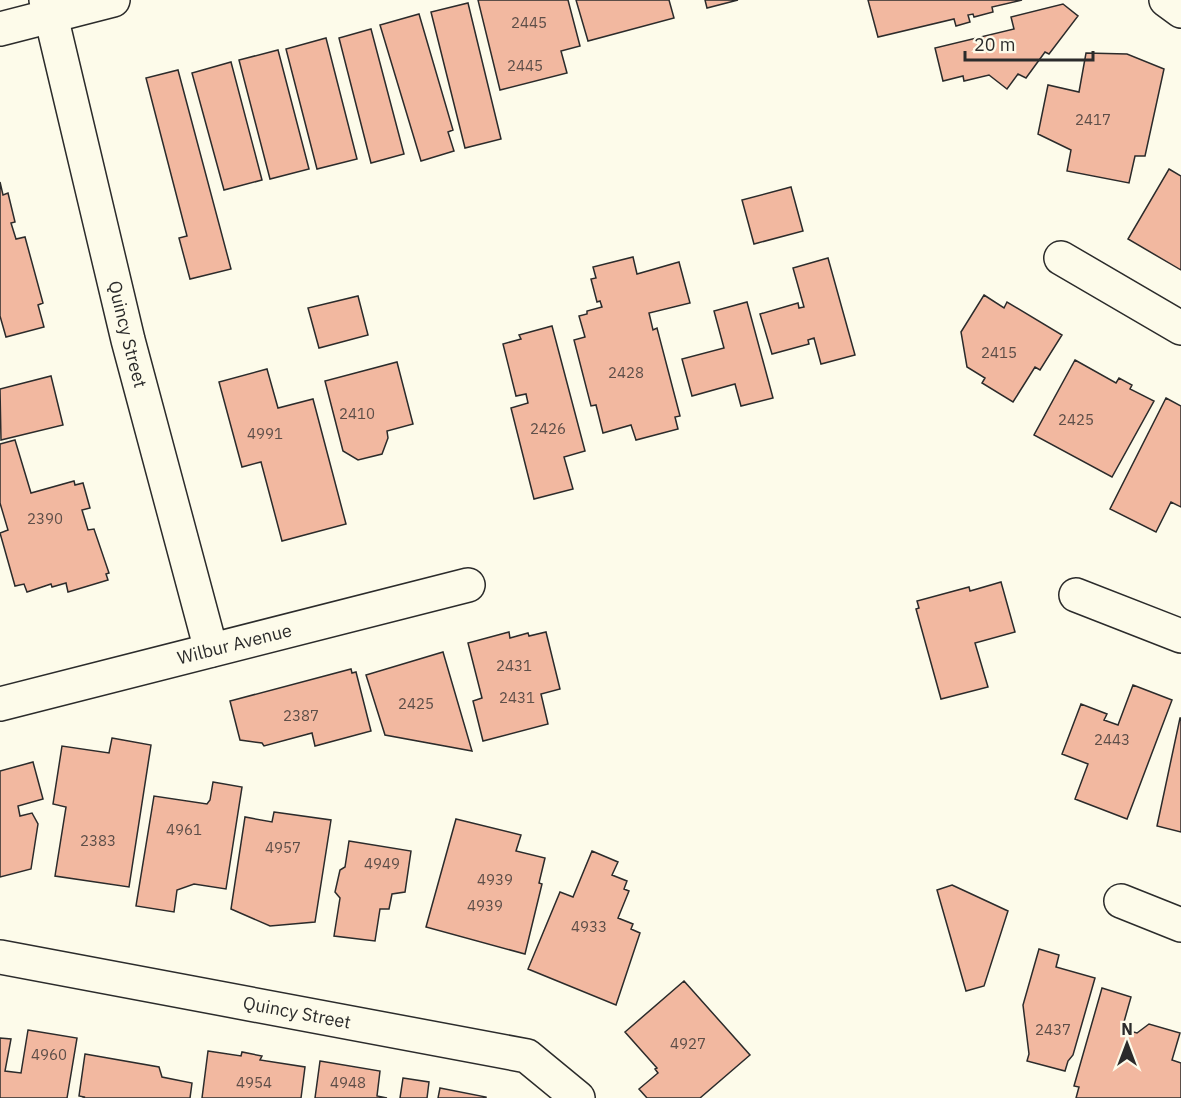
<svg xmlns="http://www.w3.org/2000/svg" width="1181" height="1098" viewBox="0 0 1181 1098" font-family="'IBM Plex Sans',sans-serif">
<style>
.building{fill:#f2b8a0;stroke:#2b2b2b;stroke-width:1.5}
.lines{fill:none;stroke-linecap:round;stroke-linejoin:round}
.minor-casing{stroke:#2b2b2b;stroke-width:36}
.minor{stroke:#fdfbea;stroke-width:33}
.labels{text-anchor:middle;stroke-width:4.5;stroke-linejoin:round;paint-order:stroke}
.number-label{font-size:15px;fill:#5d4e48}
.street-label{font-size:18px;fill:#2b2b2b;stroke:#fdfbea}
</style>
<rect width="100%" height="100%" fill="#fdfbea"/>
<!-- building -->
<path class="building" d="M478,0H568L580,46L561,51L567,73L500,90Z
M576,0H669L674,18L588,41Z
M705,0H738L707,8Z
M868,0H1022L992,7L993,12L974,17L973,14L968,15L970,22L956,26L954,19L878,37Z
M468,3L501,139L465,148L431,12Z
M1063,4L1078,16L1049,54L1045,52L1026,78L1018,74L1007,89L989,75L964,81L963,76L943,81L935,48L1014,29L1011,17Z
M419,14L453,130L448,132L454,151L421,161L380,25Z
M371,29L404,154L371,163L339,38Z
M326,38L357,159L317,169L286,49Z
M278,50L309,169L270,179L239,60Z
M1086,53L1127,54L1164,69L1145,156H1135L1129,183L1067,171L1071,150L1038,134L1048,85L1079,92Z
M231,62L262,180L224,190L192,73Z
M178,70L231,269L190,279L179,238L187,236L146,78Z
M1169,169L1181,176V270L1128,239Z
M0,182L3,195L8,193L15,222L11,223L16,239L25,237L43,303L38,305L44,327L6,337L0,316Z
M791,187L803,231L754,244L742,200Z
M633,257L637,274L679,262L690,303L649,313L653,330L657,328L680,416L675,417L678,429L636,440L631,425L603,433L596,405L591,406L574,340L585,337L579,316L587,314V311L602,307L600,301L597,302L591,279L596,278L593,267Z
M828,258L855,355L821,364L814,338L808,340L809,344L772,354L760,314L798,303L799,308L804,307L793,268Z
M984,295L1004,308L1007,302L1062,335L1040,370L1035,367L1013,402L982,383L985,378L967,367L961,332Z
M358,296L368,335L319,348L308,308Z
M747,302L773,398L741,406L735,384L692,396L682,359L724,348L714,311Z
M552,326L585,451L564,457L573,489L534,499L511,408L528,403L526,394L516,396L503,344L521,339L519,335Z
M1075,360L1116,383L1119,378L1132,385L1130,389L1154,401L1112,477L1034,435Z
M397,362L413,424L387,431L388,438L382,454L358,460L343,451L325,381Z
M267,369L278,408L313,399L346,524L282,541L261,462L242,467L219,382Z
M51,376L63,425L1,440L0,389Z
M1166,398L1181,406V507L1171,502L1156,532L1110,509Z
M15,440L31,493L74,481L75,485L83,483L90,508L82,510L88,530L94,529L109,573L106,574L108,580L68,592L66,583L52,587L51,584L27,592L24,584L15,586L0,533L8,530L0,503V444Z
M1001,582L1015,632L975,643L988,687L941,699L916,609L919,608L917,601L969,587L970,591Z
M509,632L510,638L528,633L529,636L546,632L560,689L541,694L548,724L483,741L473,701L482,698L468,643Z
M443,652L472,751L385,735L366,675Z
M351,669L352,673L356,672L371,731L315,746L312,733L264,746L262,743L240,740L230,701Z
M1133,685L1172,700L1127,819L1075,799L1088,764L1062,754L1081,704L1107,714L1104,720L1118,725Z
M1180,718H1181V832L1157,826Z
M112,738L151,745L129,887L55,876L66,807L53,804L62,746L109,753Z
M33,762L43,799L18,806L20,816L32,813L38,824L31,869L0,877V771Z
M213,782L242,787L226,889L194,884L177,890L174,912L136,906L154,796L207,804L210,800Z
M274,812L331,820L315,922L270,926L231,909L245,817L272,822Z
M456,819L521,835L516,851L545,858L539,883L542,884L525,954L426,927Z
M349,841L411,851L405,892L392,894L389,909H380L375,941L334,936L340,898L335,892L340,870L345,867Z
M592,851L618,862L612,875L627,881L624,889L629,891L618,918L633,924L631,929L640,933L616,1005L528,969L560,892L573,897Z
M952,885L1008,911L984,986L966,991L937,890Z
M1039,949L1059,955L1056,967L1095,978L1073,1055L1068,1061L1065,1071L1027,1061L1029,1054L1023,1005Z
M684,981L750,1055L700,1098H647L639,1089L658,1073L655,1069L657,1068L625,1032Z
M1102,988L1131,997L1122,1029L1137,1033L1149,1024L1180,1033L1172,1060L1181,1063V1098H1076L1079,1087L1074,1086Z
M28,1030L77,1038L67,1098H0V1038L11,1039L5,1071L21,1073Z
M208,1051L241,1056L242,1052L262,1056L260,1060L305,1067L301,1098H202Z
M85,1054L159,1067L162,1077L192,1083L190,1098H83L84,1097L79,1096Z
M320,1061L380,1071L377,1096L387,1098H315Z
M403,1078L429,1082L427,1098H400Z
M440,1088L486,1097V1098H438Z"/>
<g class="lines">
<defs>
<g id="minor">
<path id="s1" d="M46,0L51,16L128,340L211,650"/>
<path d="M1166,0L1181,11"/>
<path d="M0,29L113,0"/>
<path d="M1061,258L1181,328"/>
<path d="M1076,595L1181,636"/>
<path id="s2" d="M0,704L468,585"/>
<path d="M1121,901L1181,925"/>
<path id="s3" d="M0,957L527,1056L578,1098"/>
</g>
</defs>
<!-- minor casing -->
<use href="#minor" class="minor-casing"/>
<!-- minor -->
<use href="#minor" class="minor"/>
</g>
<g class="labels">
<!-- number labels -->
<g class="number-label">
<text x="529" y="28">2445</text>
<text x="525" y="71">2445</text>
<text x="1093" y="125">2417</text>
<text x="999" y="358">2415</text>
<text x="626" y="378">2428</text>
<text x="357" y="419">2410</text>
<text x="1076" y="425">2425</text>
<text x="548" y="434">2426</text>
<text x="265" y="439">4991</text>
<text x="45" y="524">2390</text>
<text x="514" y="671">2431</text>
<text x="517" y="703">2431</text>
<text x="416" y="709">2425</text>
<text x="301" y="721">2387</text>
<text x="1112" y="745">2443</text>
<text x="184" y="835">4961</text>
<text x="98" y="846">2383</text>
<text x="283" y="853">4957</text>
<text x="382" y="869">4949</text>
<text x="495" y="885">4939</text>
<text x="485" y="911">4939</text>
<text x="589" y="932">4933</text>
<text x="1053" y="1035">2437</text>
<text x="688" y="1049">4927</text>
<text x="49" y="1060">4960</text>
<text x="254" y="1088">4954</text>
<text x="348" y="1088">4948</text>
</g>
<!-- street labels -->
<g class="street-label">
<text dy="6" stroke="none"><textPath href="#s1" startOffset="344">Quincy Street</textPath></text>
<text dy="6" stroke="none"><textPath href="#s2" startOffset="242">Wilbur Avenue</textPath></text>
<text dy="6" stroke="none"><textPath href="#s3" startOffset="302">Quincy Street</textPath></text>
</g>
</g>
<!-- north arrow -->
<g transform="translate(1127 1044)" stroke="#fdfbea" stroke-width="4.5" paint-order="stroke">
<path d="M0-4.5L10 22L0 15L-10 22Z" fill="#2b2b2b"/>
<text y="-9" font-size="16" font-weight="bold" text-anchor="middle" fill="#2b2b2b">N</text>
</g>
<!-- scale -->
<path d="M965 51v9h128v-9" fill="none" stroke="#2b2b2b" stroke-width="3"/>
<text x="974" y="51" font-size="18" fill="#2b2b2b" stroke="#fdfbea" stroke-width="4.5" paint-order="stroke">20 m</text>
</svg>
